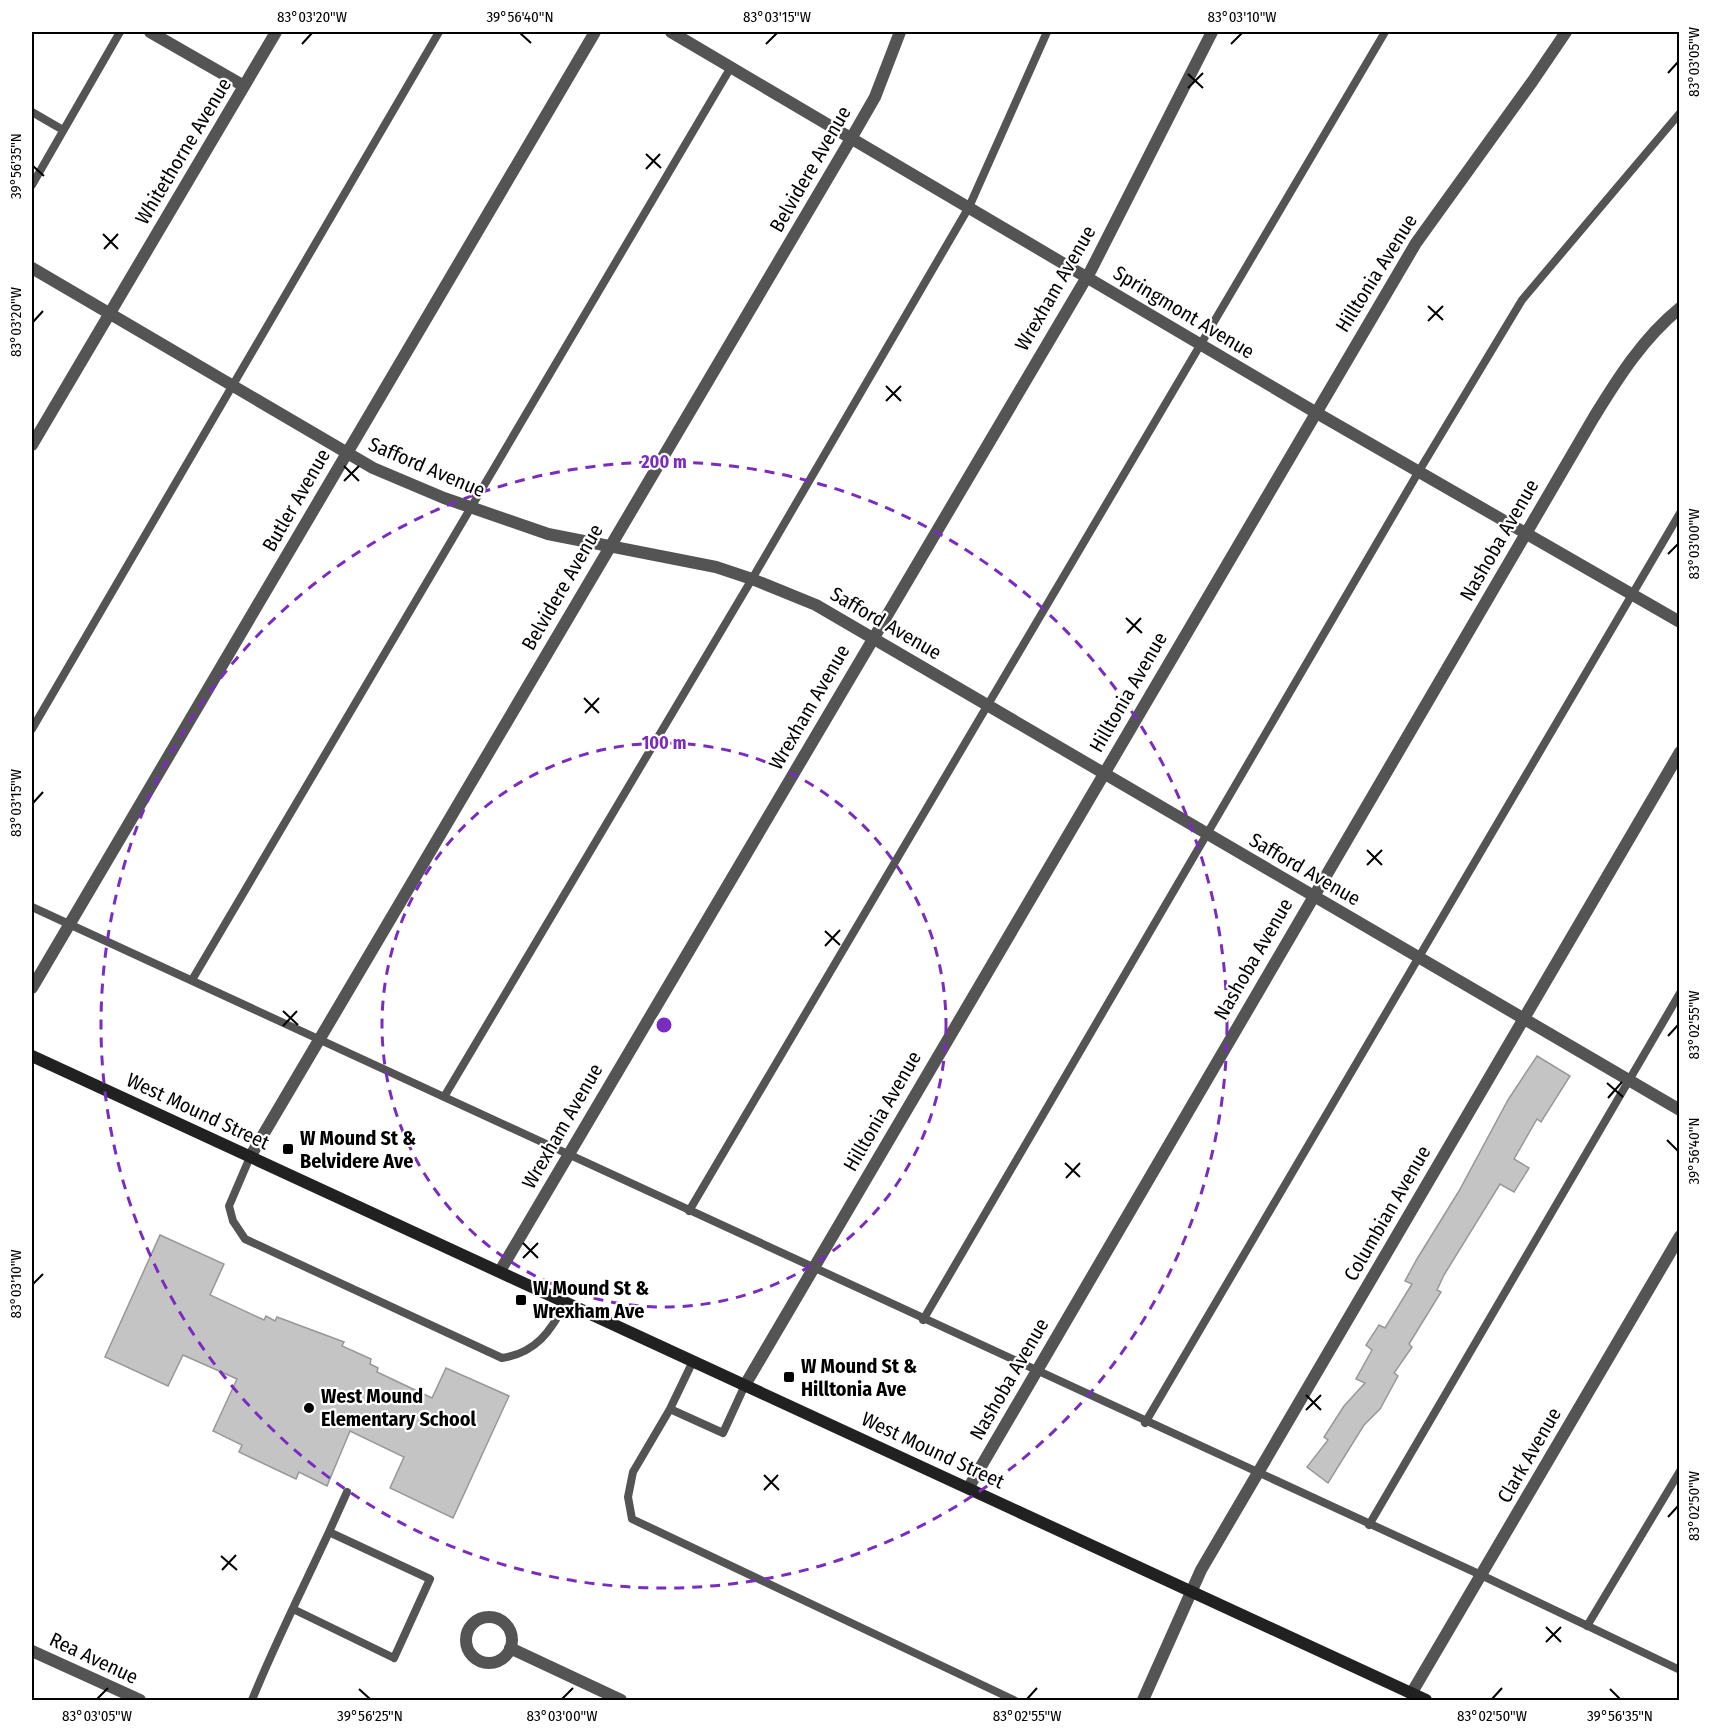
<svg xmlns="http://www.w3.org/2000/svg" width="1711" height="1732" viewBox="0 0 1711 1732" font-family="'Fira Sans Condensed',sans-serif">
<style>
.building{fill:#c4c4c4;stroke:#989898;stroke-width:1.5}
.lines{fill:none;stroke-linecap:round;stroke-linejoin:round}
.lane{stroke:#545454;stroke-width:8}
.street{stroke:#545454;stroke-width:12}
.secondary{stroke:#212121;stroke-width:12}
.ticks{fill:none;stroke:#000;stroke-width:2}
.ring{fill:none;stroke:#7b2cbf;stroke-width:3;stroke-dasharray:10 8}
.poi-dot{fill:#000;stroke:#fff;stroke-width:2}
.labels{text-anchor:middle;stroke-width:4.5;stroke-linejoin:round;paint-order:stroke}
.street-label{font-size:20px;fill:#000;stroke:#fff}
.poi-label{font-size:20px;font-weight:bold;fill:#000;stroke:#fff;text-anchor:start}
.centre{fill:#7b2cbf;stroke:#fff;stroke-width:3}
.ring-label{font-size:18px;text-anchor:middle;font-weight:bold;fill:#7b2cbf;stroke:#fff;stroke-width:4.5;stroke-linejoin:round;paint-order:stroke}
.neatline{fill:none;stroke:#000;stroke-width:2}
.ticks-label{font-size:15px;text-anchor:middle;fill:#000}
</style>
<rect width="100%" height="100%" fill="#fff"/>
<!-- building -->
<path class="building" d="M1537,1056L1570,1076L1541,1122L1537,1119L1514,1159L1529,1168L1514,1192L1500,1184L1444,1275L1437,1290L1441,1292L1409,1344L1412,1347L1394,1373L1398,1376L1380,1409L1364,1425L1328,1483L1307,1467L1328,1440L1324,1437L1344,1406L1365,1383L1356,1379L1372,1350L1366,1345L1379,1325L1385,1328L1412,1284L1405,1281L1417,1259L1459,1191L1508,1100Z
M160,1235L224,1264L210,1295L264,1320L266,1316L275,1321L277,1317L344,1342L342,1346L371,1359L370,1364L378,1368L377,1372L432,1398L446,1368L509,1396L453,1518L390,1488L404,1457L350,1431L327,1486L299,1472L296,1479L239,1452L242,1445L213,1431L237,1379L183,1355L168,1386L105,1357Z"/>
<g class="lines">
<!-- lane -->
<path class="lane" d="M32,112L63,130
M32,185L120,32
M32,729L439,32
M32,907L1481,1575L1680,1670
M192,980L731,67
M444,1097L752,579L969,207L1047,32
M250,1157L229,1206L233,1221L245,1239L502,1358C536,1353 551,1331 566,1302
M689,1211L1385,32
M923,1320L1419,471L1522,300L1680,113
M693,1361L670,1409L633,1472L628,1497L632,1519L1014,1700
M670,1409L723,1433L745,1385
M1145,1423L1680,513
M1369,1525L1680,993
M329,1532L347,1492
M1587,1626L1680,1471
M252,1700C275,1643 303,1588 329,1532L430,1579L394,1658L293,1609"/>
<!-- street -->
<path class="street" d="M150,32L244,86
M671,32L1315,412L1680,622
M32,268L373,468L444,498L548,534L716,567L752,579L816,605L1680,1110
M32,445L276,32
M32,988L595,32
M250,1157L852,137L875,97L900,32
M500,1271L1091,270L1212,32
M745,1385L1416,243L1532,82L1566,32
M969,1487L1594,417C1618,378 1643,338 1680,308
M466 1640a23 23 0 1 1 46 0a23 23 0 1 1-46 0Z
M510,1648L621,1700
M32,1651L140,1700
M1411,1694L1680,1236
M1143,1700L1201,1570L1680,752"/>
<!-- secondary -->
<path class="secondary" d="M32,1056L1426,1700"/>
</g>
<!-- ticks -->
<path class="ticks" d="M520,33L531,43M302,44L312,33M766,44L777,33M1231,44L1242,33M1668,73L1678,62M1188,74L1203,88M1188,88L1203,73M646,154L661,168M33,166L44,176M646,169L660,154M103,234L118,249M104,249L118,234M1428,306L1443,320M1428,321L1443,306M33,322L43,311M886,386L901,401M886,401L901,386M344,466L359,481M344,481L359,466M1668,554L1678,544M1126,618L1142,633M1127,633L1141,618M584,698L599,713M585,713L599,698M33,803L43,792M1367,850L1382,865M1367,865L1382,850M825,931L840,945M825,946L840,930M283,1011L298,1025M283,1026L297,1011M1668,1036L1678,1025M1607,1083L1623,1097M1608,1098L1622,1082M1667,1140L1678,1151M1065,1163L1080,1177M1066,1178L1080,1163M523,1243L538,1258M523,1258L538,1243M33,1284L43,1274M1306,1395L1321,1410M1306,1410L1321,1395M764,1475L779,1490M764,1490L778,1475M1668,1517L1678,1506M221,1556L237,1570M222,1570L236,1555M1546,1627L1561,1642M1546,1642L1561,1627M359,1689L370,1699M1610,1689L1620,1699M97,1699L108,1688M562,1699L573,1688M1027,1699L1037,1688M1492,1699L1502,1688"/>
<!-- distance rings -->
<g class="ring">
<circle cx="664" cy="1025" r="282"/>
<circle cx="664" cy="1025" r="563"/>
</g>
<!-- markers -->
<g class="poi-dot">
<rect x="282" y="1143" width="12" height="12" rx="3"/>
<rect x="515" y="1294" width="12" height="12" rx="3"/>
<rect x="783" y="1371" width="12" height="12" rx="3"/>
<circle cx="309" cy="1408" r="6"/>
</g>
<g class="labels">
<!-- street labels -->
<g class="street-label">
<text transform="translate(183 151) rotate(-59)" y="7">Whitethorne Avenue</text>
<text transform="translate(810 169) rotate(-60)" y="7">Belvidere Avenue</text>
<text transform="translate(1376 273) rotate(-58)" y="7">Hilltonia Avenue</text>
<text transform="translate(1055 288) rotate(-60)" y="7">Wrexham Avenue</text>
<text transform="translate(1184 312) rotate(31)" y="7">Springmont Avenue</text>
<text transform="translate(427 467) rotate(23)" y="7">Safford Avenue</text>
<text transform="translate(296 500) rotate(-60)" y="7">Butler Avenue</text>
<text transform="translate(1499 540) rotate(-60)" y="7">Nashoba Avenue</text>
<text transform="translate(562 587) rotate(-60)" y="7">Belvidere Avenue</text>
<text transform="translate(886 623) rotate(30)" y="7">Safford Avenue</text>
<text transform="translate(1128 692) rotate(-60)" y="7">Hilltonia Avenue</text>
<text transform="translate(809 707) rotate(-60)" y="7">Wrexham Avenue</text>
<text transform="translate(1305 869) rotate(30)" y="7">Safford Avenue</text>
<text transform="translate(1253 959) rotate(-60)" y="7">Nashoba Avenue</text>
<text transform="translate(198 1111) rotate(25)" y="7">West Mound Street</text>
<text transform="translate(882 1111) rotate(-60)" y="7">Hilltonia Avenue</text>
<text transform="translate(562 1126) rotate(-60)" y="7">Wrexham Avenue</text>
<text transform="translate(1387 1213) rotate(-60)" y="7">Columbian Avenue</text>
<text transform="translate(1009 1379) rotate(-60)" y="7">Nashoba Avenue</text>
<text transform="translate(933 1450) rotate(25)" y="7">West Mound Street</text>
<text transform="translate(1529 1455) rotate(-60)" y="7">Clark Avenue</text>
<text transform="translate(94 1658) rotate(25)" y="7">Rea Avenue</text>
</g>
<!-- poi labels -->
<g class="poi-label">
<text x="300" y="1145">W Mound St &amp;<tspan x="300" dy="23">Belvidere Ave</tspan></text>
<text x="533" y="1295">W Mound St &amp;<tspan x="533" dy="23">Wrexham Ave</tspan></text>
<text x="801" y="1373">W Mound St &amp;<tspan x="801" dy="23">Hilltonia Ave</tspan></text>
<text x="321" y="1403">West Mound<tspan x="321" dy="23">Elementary School</tspan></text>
</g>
</g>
<circle cx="664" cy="1025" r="9" class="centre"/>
<g class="ring-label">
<text x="664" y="468">200 m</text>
<text x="664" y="749">100 m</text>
</g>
<!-- border -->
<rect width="1711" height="1732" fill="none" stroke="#ffffff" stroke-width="66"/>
<rect x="33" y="33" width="1645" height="1666" class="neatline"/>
<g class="ticks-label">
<text x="312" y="22">83°03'20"W</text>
<text x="520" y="22">39°56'40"N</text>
<text x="777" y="22">83°03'15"W</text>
<text x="1242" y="22">83°03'10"W</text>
<text transform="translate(1694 62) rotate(-90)" y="5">83°03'05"W</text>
<text transform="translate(16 166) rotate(-90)" y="5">39°56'35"N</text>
<text transform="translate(16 322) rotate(-90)" y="5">83°03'20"W</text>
<text transform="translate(1694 544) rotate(-90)" y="5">83°03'00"W</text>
<text transform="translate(16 803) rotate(-90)" y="5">83°03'15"W</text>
<text transform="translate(1694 1025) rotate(-90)" y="5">83°02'55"W</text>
<text transform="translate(1694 1151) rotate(-90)" y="5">39°56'40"N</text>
<text transform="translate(16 1284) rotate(-90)" y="5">83°03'10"W</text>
<text transform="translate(1694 1506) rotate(-90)" y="5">83°02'50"W</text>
<text x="97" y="1721">83°03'05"W</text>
<text x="370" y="1721">39°56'25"N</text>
<text x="562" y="1721">83°03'00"W</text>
<text x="1027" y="1721">83°02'55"W</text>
<text x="1492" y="1721">83°02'50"W</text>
<text x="1620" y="1721">39°56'35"N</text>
</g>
</svg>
